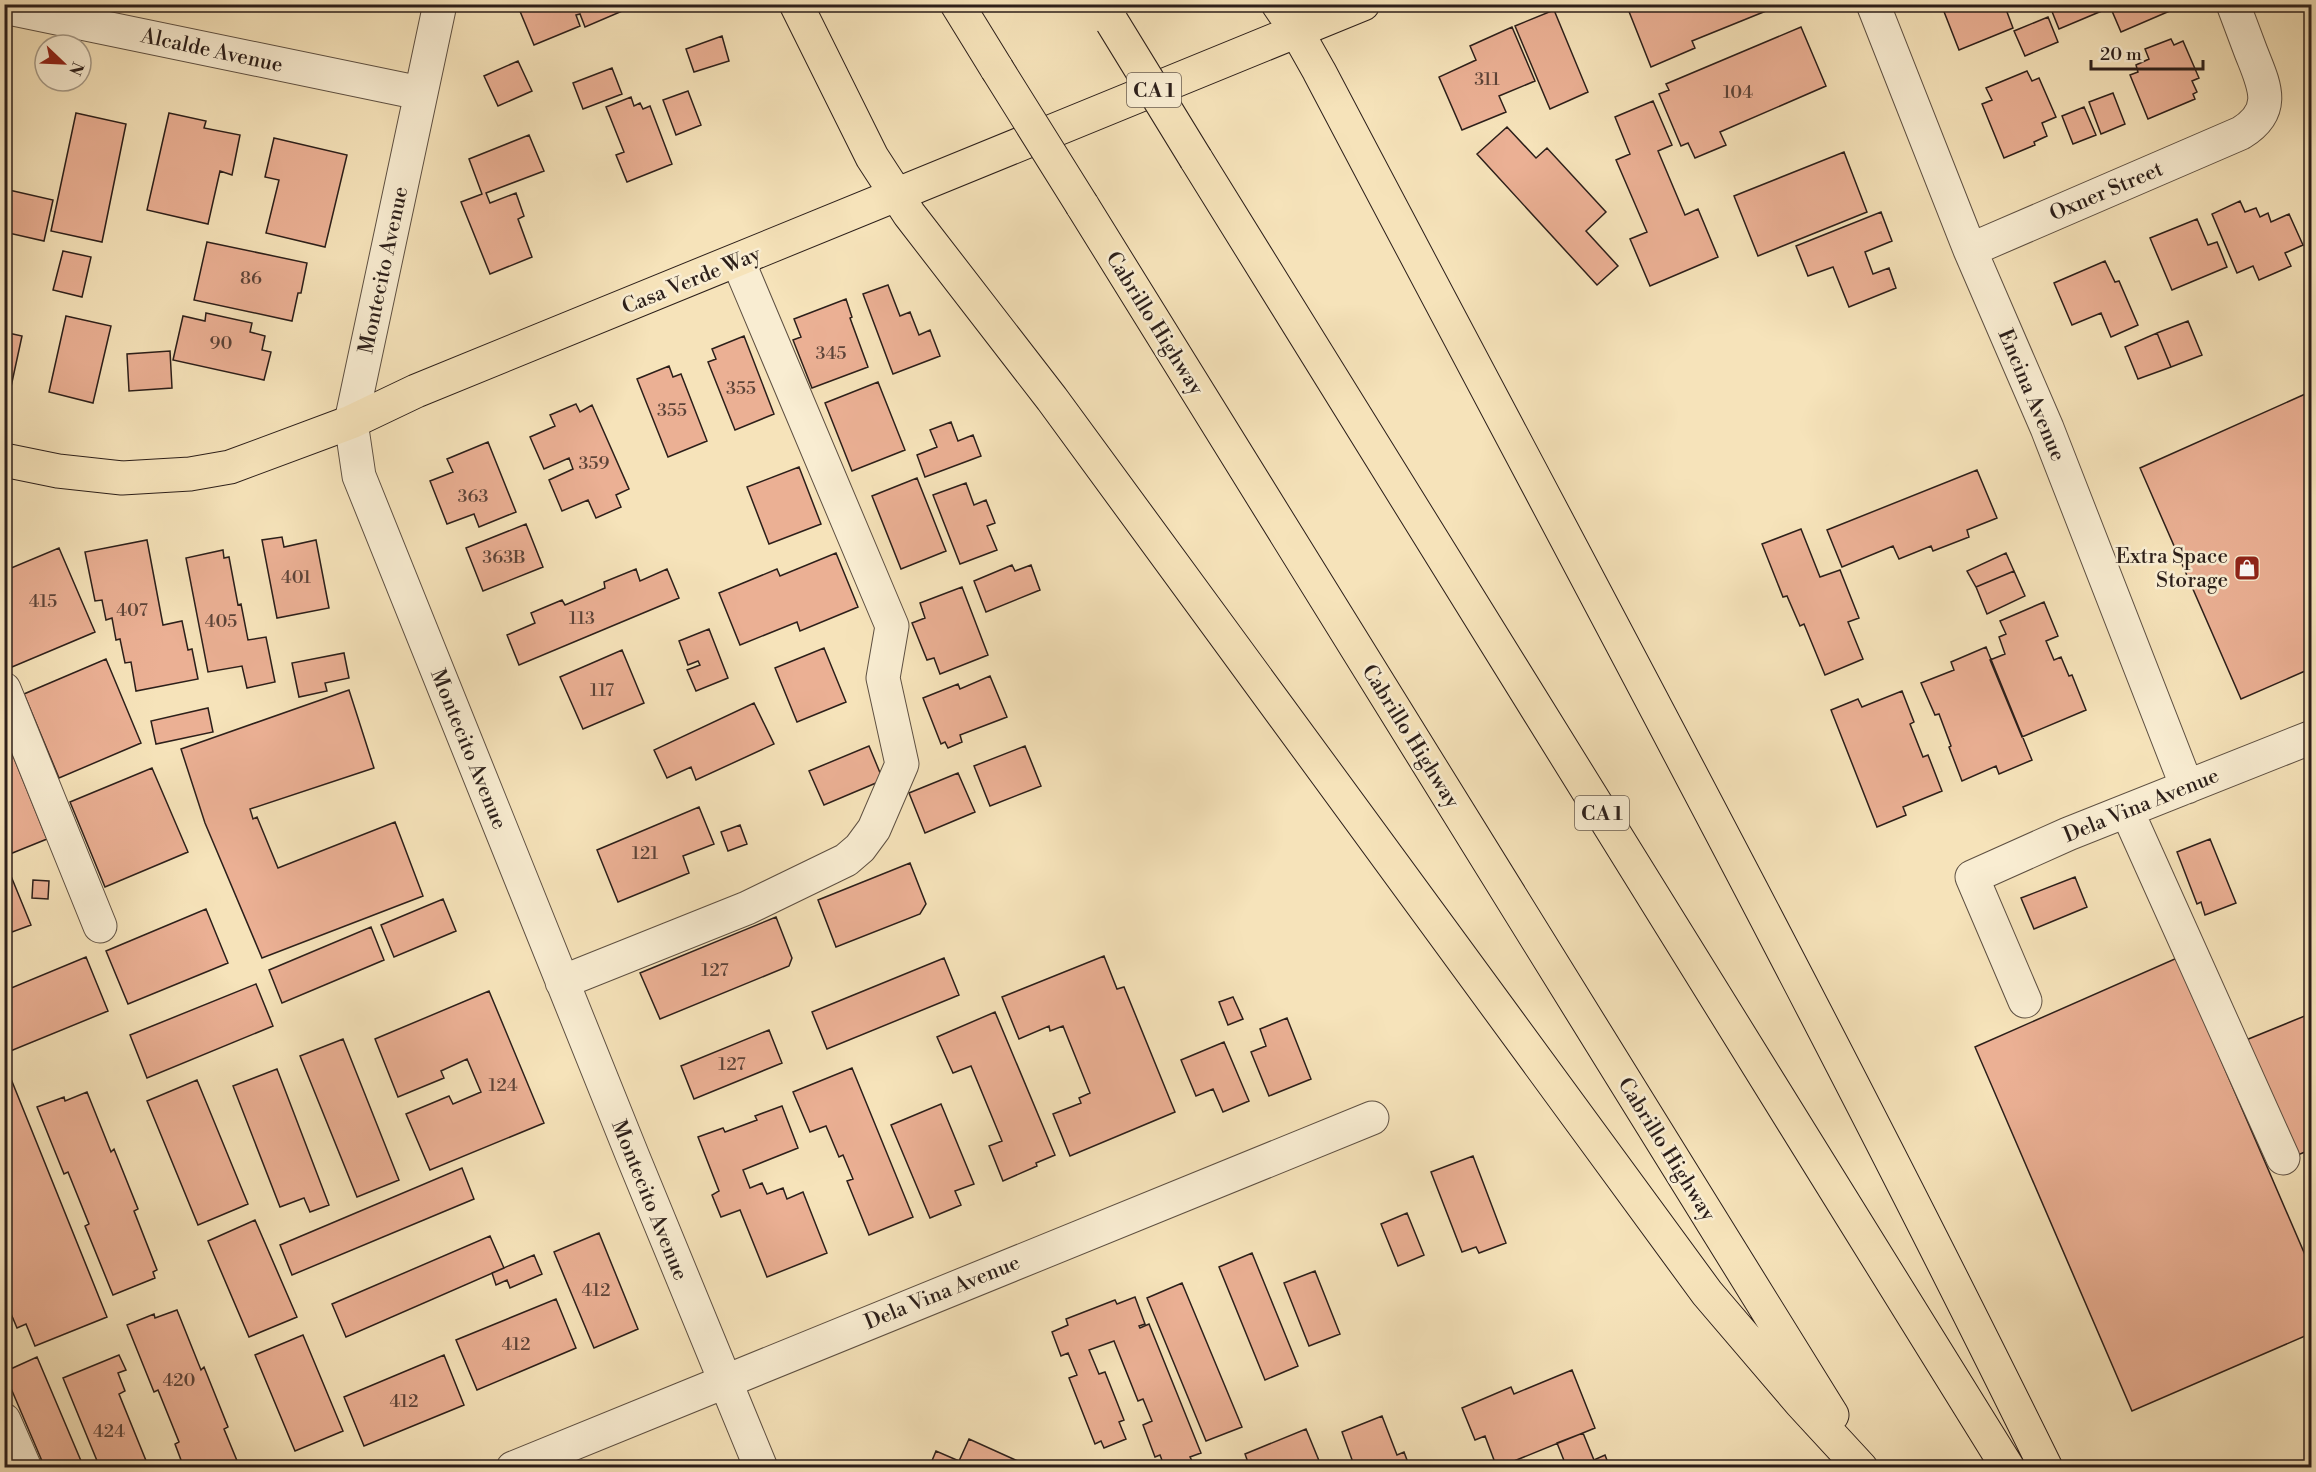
<svg xmlns="http://www.w3.org/2000/svg" width="2316" height="1472" viewBox="0 0 2316 1472" font-family="'Libre Bodoni',serif">
<style>
.building{fill:#ebb094;stroke:#2c1f1a;stroke-width:1.5}
.lines{fill:none;stroke-linecap:round;stroke-linejoin:round}
.minor-casing{stroke:#5e5042;stroke-width:35}
.major-casing{stroke:#2c1f1a;stroke-width:35}
.highway-casing{stroke:#2c1f1a;stroke-width:35}
.minor{stroke:#f9edd2;stroke-width:33}
.major{stroke:#f6e3ba;stroke-width:33}
.highway{stroke:#f6e3ba;stroke-width:33}
.highway-bridge-casing{stroke:#2c1f1a;stroke-width:35;stroke-linecap:butt}
.highway-bridge{stroke:#f6e3ba;stroke-width:33}
.labels{text-anchor:middle;stroke-width:5;stroke-linejoin:round;paint-order:stroke}
.number-label{font-size:18px;fill:#5c4338}
.shield{fill:#f9edd2;stroke:#6a5d51;stroke-width:1.5}
.shield-label{font-size:20px;font-weight:bold;fill:#2c1f1a}
.street-label{font-size:21px;fill:#2c1f1a;stroke:#f9edd2}
.poi-label{font-size:21px;fill:#2c1f1a;stroke:#f9edd2;text-anchor:end}
</style>
<rect width="100%" height="100%" fill="#f6e3ba"/>
<filter id="stains"><feTurbulence type="fractalNoise" baseFrequency=".00333" numOctaves="4"/><feColorMatrix values="0 0 0 0 .2 0 0 0 0 .09 0 0 0 0 .02 0 0 0 .5 -.17"/></filter>
<radialGradient id="worn" r=".72"><stop offset=".6" stop-color="#630" stop-opacity="0"/><stop offset="1" stop-color="#630" stop-opacity=".3"/></radialGradient>
<!-- building -->
<path class="building" d="M517,4H634V6L585,27L580,14L576,15L580,26L534,45Z
M1626,4H1764L1766,11L1692,41L1695,48L1651,67Z
M1941,4H2004L2013,28L1959,50Z
M2049,4H2101L2104,10L2059,29Z
M2109,4H2170L2172,10L2121,32Z
M2302,4H2312V29Z
M1554,10L1588,92L1550,109L1515,26Z
M2048,17L2058,42L2025,56L2014,31Z
M1512,27L1535,81L1499,96L1506,112L1462,130L1439,77L1476,60L1470,46Z
M1801,27L1826,86L1720,132L1726,145L1695,158L1688,143L1681,146L1659,94L1669,90L1666,84Z
M722,36L729,61L694,72L686,49Z
M2171,39L2174,45L2183,41L2199,78L2192,81L2197,92L2193,94L2195,99L2148,119L2130,75L2138,72L2136,65L2149,59L2145,49Z
M518,61L532,91L498,106L484,76Z
M612,68L622,94L583,109L573,83Z
M2027,71L2032,81L2039,78L2056,117L2042,123L2047,136L2034,142L2035,145L2004,158L1982,104L1992,100L1986,88Z
M688,91L701,125L676,135L663,100Z
M2113,93L2125,124L2101,134L2089,102Z
M631,97L634,106L640,103L643,109L650,106L672,164L627,182L616,155L624,152L606,107Z
M1653,101L1672,145L1658,151L1685,215L1698,209L1718,257L1650,286L1630,239L1647,232L1616,160L1630,154L1615,117Z
M2084,107L2096,135L2073,144L2062,116Z
M76,113L126,124L102,242L51,231Z
M169,113L206,121L204,128L240,135L232,175L220,171L208,224L147,210Z
M1507,127L1536,158L1547,148L1606,212L1586,231L1618,266L1597,285L1477,154Z
M529,135L544,171L486,193L490,203L516,193L524,216L518,219L532,257L490,274L461,202L482,194L469,159Z
M274,138L347,155L325,247L266,233L279,180L265,177Z
M1844,152L1867,212L1758,256L1734,196Z
M9,190L53,200L44,241L4,232V211Z
M2240,201L2245,212L2256,208L2260,217L2268,213L2271,222L2289,214L2303,245L2285,253L2291,266L2259,280L2253,266L2237,273L2212,214Z
M1881,212L1892,241L1865,252L1873,274L1889,268L1896,288L1849,307L1833,267L1808,276L1796,246Z
M2197,219L2208,245L2217,242L2227,267L2172,290L2150,238Z
M207,242L307,263L301,293H298L292,321L194,300Z
M63,251L91,257L82,297L53,290Z
M2105,261L2115,282L2119,281L2138,325L2111,337L2101,313L2072,325L2054,283Z
M888,285L900,316L910,312L919,335L930,330L940,356L893,374L863,294Z
M846,299L852,317L850,318L868,367L812,388L793,340L801,337L794,319Z
M206,313L252,323L250,332L265,336L262,350L271,352L264,380L173,360L183,316L205,321Z
M66,316L111,326L93,403L49,392Z
M2188,321L2202,355L2171,367L2157,333Z
M4,332L22,336L9,396L4,395Z
M2157,333L2171,367L2138,379L2125,347Z
M744,336L774,414L735,430L708,362L716,359L712,349Z
M170,351L172,388L129,391L127,354Z
M669,366L673,377L681,374L707,441L668,457L637,379Z
M878,382L905,450L852,471L825,403Z
M2312,391V668L2241,699L2140,468Z
M576,404L580,412L592,405L629,489L616,495L621,507L596,518L588,500L562,511L549,480L573,469L569,458L544,469L530,437L555,426L550,415Z
M951,422L958,441L973,435L981,456L925,477L917,455L937,447L930,430Z
M488,442L516,512L479,527L474,514L447,524L430,481L453,472L447,459Z
M799,467L821,524L769,544L747,487Z
M1977,470L1997,518L1967,530L1969,537L1933,551L1931,546L1899,559L1893,546L1842,567L1827,530Z
M917,478L946,551L901,569L872,496Z
M966,483L974,505L986,500L995,523L987,526L997,550L960,564L933,495Z
M526,524L543,567L483,591L466,548Z
M1801,529L1820,577L1840,570L1859,618L1848,622L1863,659L1825,675L1804,624L1800,626L1787,596L1783,597L1762,544Z
M282,537L284,547L316,540L329,608L277,618L262,540Z
M147,540L163,625L182,621L188,650L192,649L198,679L136,691L131,662L125,663L120,639L116,640L112,618L106,620L102,600L95,601L85,552Z
M59,548L95,632L12,667L4,648V571Z
M223,550L224,558L229,557L238,605L241,604L248,640L266,637L275,682L247,688L242,666L208,672L186,558Z
M836,553L858,607L800,631L797,622L740,645L719,593L777,569L780,576Z
M2006,553L2014,571L1976,587L1967,571Z
M1012,565L1015,571L1031,565L1040,590L986,612L974,581Z
M636,569L640,581L667,569L679,598L519,665L507,635L535,623L531,613L562,600L565,605L605,588L604,582Z
M2014,571L2025,596L1987,614L1976,587Z
M962,587L988,655L940,674L934,658L927,660L912,623L925,618L920,603Z
M2044,602L2058,636L2046,641L2054,660L2061,657L2069,676L2072,675L2086,710L2022,737L1990,660L2005,654L1999,637L2006,634L2000,621Z
M709,629L728,678L696,691L687,670L700,665L698,661L688,665L679,641Z
M1986,647L2032,760L1999,774L1996,766L1962,781L1949,747L1951,746L1939,714L1935,715L1921,683L1954,670L1951,662Z
M824,648L846,702L797,722L775,668Z
M622,650L644,703L583,729L560,677Z
M344,653L349,678L325,683L327,691L299,697L292,663Z
M106,659L141,743L59,778L24,694Z
M990,676L1007,717L960,735L962,742L948,748L945,742L941,744L923,698L958,684L960,689Z
M349,690L374,768L250,809L253,819L257,817L278,868L395,822L423,896L262,958L205,823L181,749Z
M1902,691L1914,722L1910,724L1923,757L1928,755L1942,791L1903,807L1906,815L1877,827L1831,710L1858,699L1862,707Z
M754,703L774,744L696,780L691,767L667,778L654,750Z
M208,708L213,732L156,744L151,721Z
M4,733L47,839L10,854L4,841Z
M869,746L883,780L824,805L809,771Z
M1025,746L1041,786L990,806L974,766Z
M152,768L188,852L105,887L70,802Z
M958,773L975,812L925,833L909,793Z
M699,807L714,844L683,856L689,873L618,902L597,850Z
M740,825L747,844L728,851L721,832Z
M2210,839L2236,903L2205,915L2201,902L2197,904L2177,852Z
M4,859L31,925L4,935Z
M910,863L926,904L920,914L836,947L818,900Z
M2075,877L2087,907L2034,929L2021,898Z
M33,880L49,881L48,899L32,898Z
M443,899L456,931L394,957L381,925Z
M206,909L228,963L128,1004L106,951Z
M776,917L792,958L789,966L660,1019L640,973Z
M371,927L384,960L282,1003L269,970Z
M1104,956L1117,989L1124,987L1175,1112L1070,1156L1053,1114L1081,1103L1079,1098L1090,1093L1063,1026L1050,1031L1049,1026L1019,1039L1002,997Z
M86,957L108,1011L8,1052L4,1042V991Z
M944,958L959,995L827,1049L812,1012Z
M2177,958L2312,1271V1333L2132,1411L1975,1047Z
M256,984L273,1026L147,1078L130,1035Z
M489,991L544,1123L430,1170L406,1114L449,1096L453,1104L481,1092L467,1059L441,1071L444,1078L398,1097L375,1039Z
M1233,997L1243,1019L1228,1025L1219,1002Z
M995,1012L1055,1155L1036,1163L1037,1166L1003,1181L989,1146L1002,1141L971,1066L953,1073L937,1037Z
M2312,1013V1149L2293,1157L2246,1040Z
M1287,1018L1311,1079L1269,1096L1251,1052L1266,1046L1260,1029Z
M769,1030L782,1063L694,1099L681,1066Z
M343,1039L399,1180L357,1197L300,1056Z
M1224,1042L1249,1101L1223,1112L1213,1089L1196,1096L1181,1060Z
M852,1068L913,1217L869,1235L847,1181L853,1179L843,1155L839,1157L826,1126L810,1132L793,1092Z
M277,1069L329,1205L310,1212L304,1198L280,1207L233,1086Z
M9,1074L107,1317L35,1346L26,1324L17,1328L4,1297V1282L9,1280L4,1269V1076Z
M197,1080L248,1204L198,1225L147,1101Z
M87,1092L111,1152L114,1149L138,1209L134,1211L157,1270L153,1272L155,1278L113,1295L85,1226L89,1224L68,1172L64,1174L37,1107L64,1097L65,1101Z
M941,1104L974,1184L955,1191L961,1205L930,1218L891,1125Z
M782,1106L798,1148L743,1170L750,1188L762,1183L767,1194L783,1188L787,1199L803,1192L827,1253L767,1277L740,1210L721,1217L712,1195L719,1191L698,1137L723,1128L725,1132L757,1120L755,1116Z
M1473,1156L1506,1243L1479,1253L1476,1247L1462,1252L1431,1172Z
M462,1168L474,1199L292,1275L280,1245Z
M1407,1213L1424,1255L1398,1266L1381,1224Z
M255,1220L297,1317L249,1337L208,1241Z
M599,1233L638,1329L594,1348L554,1252Z
M490,1236L504,1268L346,1337L332,1304Z
M1252,1253L1298,1366L1265,1380L1219,1267Z
M534,1255L542,1274L510,1288L507,1280L496,1285L492,1273Z
M1315,1271L1340,1334L1309,1346L1284,1283Z
M1182,1283L1242,1427L1206,1441L1147,1298Z
M1135,1297L1145,1324L1139,1326L1140,1328L1149,1324L1201,1453L1190,1457L1193,1463L1183,1468H1165L1160,1455L1155,1457L1143,1425L1152,1421L1143,1399L1138,1401L1114,1341L1089,1350L1099,1374L1105,1372L1124,1420L1119,1422L1126,1439L1104,1448L1101,1441L1095,1444L1069,1378L1077,1375L1068,1353L1061,1356L1052,1332L1068,1325L1066,1319L1115,1300L1117,1304Z
M556,1299L576,1348L477,1390L456,1340Z
M177,1310L201,1370L204,1367L228,1427L224,1429L240,1468H184L175,1444L179,1442L158,1390L154,1392L127,1325L154,1314L155,1318Z
M303,1335L343,1431L295,1451L255,1355Z
M119,1355L126,1370L118,1373L125,1391L119,1394L149,1468H100L63,1378Z
M444,1355L464,1405L364,1446L344,1397Z
M37,1357L84,1468H45L4,1372Z
M1572,1370L1595,1428L1497,1468L1485,1436L1475,1440L1462,1408L1511,1387L1514,1394Z
M1382,1416L1397,1455L1404,1452L1410,1468H1355L1342,1432Z
M1306,1429L1322,1468H1250L1245,1454Z
M1583,1433L1594,1460L1605,1455L1610,1468H1567L1557,1443Z
M969,1439L1020,1462L1018,1468H929L936,1451L959,1461Z"/>
<g class="lines">
<defs>
<path id="minor" d="M440,4L351,422L359,476L633,1157L761,1468
M1873,4L1970,250L2047,428L2187,787
M4,7L420,93
M1970,250L2241,133C2278,110 2264,85 2251,52C2245,36 2239,20 2233,4
M4,689L100,926
M2127,811L2283,1158
M562,982L747,908L846,860L860,848L874,829L902,764L883,678L892,626L738,261
M2025,1001L1972,877L2068,834L2312,737
M4,1420L25,1468
M513,1468L1372,1118"/>
<path id="major" d="M4,460L58,471L122,478L190,474L230,467L351,422L416,391L1363,4"/>
<path id="highway" d="M796,4L872,157L909,214L1052,399L1707,1293L1801,1403L1861,1468
M957,4L997,69
M1278,4L1297,32L1319,71C1563,535 1814,997 2046,1468
M1196,159L2008,1468
M1082,205L1832,1415"/>
</defs>
<!-- minor casing -->
<use href="#minor" class="minor-casing"/>
<!-- major casing -->
<use href="#major" class="major-casing"/>
<!-- highway casing -->
<use href="#highway" class="highway-casing"/>
<!-- minor -->
<use href="#minor" class="minor"/>
<!-- major -->
<use href="#major" class="major"/>
<!-- highway -->
<use href="#highway" class="highway"/>
<defs>
<path id="highway-bridge" d="M1112,22L1196,159
M997,69L1082,205"/>
</defs>
<!-- highway-bridge casing -->
<use href="#highway-bridge" class="highway-bridge-casing"/>
<!-- highway-bridge -->
<use href="#highway-bridge" class="highway-bridge"/>
</g>
<!-- icons -->
<defs>
<symbol id="shop-square" viewBox="-11 -11 22 22"><rect x="-9" y="-9" width="18" height="18" rx="4" fill="#8f2418" stroke="#f9edd2"/><path d="M-5-2.5h2.3a2.7 3.5 0 0 1 5.4 0H5L5.5 6h-11ZM-1.5-2.5h3a1.5 2.3 0 0 0-3 0Z" fill="#fff"/></symbol>
</defs>
<g fill-rule="evenodd">
<use href="#shop-square" x="2232" y="553" width="30" height="30"/>
</g>
<g class="labels">
<!-- number labels -->
<g class="number-label">
<text x="1487" y="85">311</text>
<text x="1738" y="98">104</text>
<text x="251" y="284">86</text>
<text x="221" y="349">90</text>
<text x="831" y="359">345</text>
<text x="741" y="394">355</text>
<text x="672" y="416">355</text>
<text x="594" y="469">359</text>
<text x="473" y="502">363</text>
<text x="504" y="563">363B</text>
<text x="296" y="583">401</text>
<text x="43" y="607">415</text>
<text x="132" y="616">407</text>
<text x="582" y="624">113</text>
<text x="221" y="627">405</text>
<text x="602" y="696">117</text>
<text x="645" y="859">121</text>
<text x="715" y="976">127</text>
<text x="732" y="1070">127</text>
<text x="503" y="1091">124</text>
<text x="596" y="1296">412</text>
<text x="516" y="1350">412</text>
<text x="179" y="1386">420</text>
<text x="404" y="1407">412</text>
<text x="109" y="1437">424</text>
</g>
<!-- shield labels -->
<g class="shield">
<rect x="1127" y="73" width="54" height="34" rx="4.5"/>
<rect x="1575" y="796" width="54" height="34" rx="4.5"/>
</g>
<g class="shield-label">
<text x="1154" y="97">CA 1</text>
<text x="1602" y="820">CA 1</text>
</g>
<!-- street labels -->
<g class="street-label">
<text transform="translate(212 50) rotate(12)" y="7">Alcalde Avenue</text>
<text transform="translate(2106 191) rotate(-23)" y="7">Oxner Street</text>
<text transform="translate(383 270) rotate(-78)" y="7">Montecito Avenue</text>
<text transform="translate(691 280) rotate(-22)" y="7">Casa Verde Way</text>
<text transform="translate(1155 323) rotate(58)" y="7">Cabrillo Highway</text>
<text transform="translate(2032 395) rotate(67)" y="7">Encina Avenue</text>
<text transform="translate(1411 736) rotate(58)" y="7">Cabrillo Highway</text>
<text transform="translate(469 749) rotate(68)" y="7">Montecito Avenue</text>
<text transform="translate(2141 805) rotate(-22)" y="7">Dela Vina Avenue</text>
<text transform="translate(1667 1149) rotate(58)" y="7">Cabrillo Highway</text>
<text transform="translate(650 1200) rotate(68)" y="7">Montecito Avenue</text>
<text transform="translate(942 1292) rotate(-22)" y="7">Dela Vina Avenue</text>
</g>
<!-- poi labels -->
<g class="poi-label">
<text x="2228" y="563">Extra Space<tspan x="2228" dy="24">Storage</tspan></text>
</g>
</g>
<!-- margin -->
<rect width="2316" height="1472" fill="none" stroke="#f6e3ba" stroke-width="24"/>
<rect x="6" y="6" width="2304" height="1460" fill="none" stroke="#2c1f1a" stroke-width="3"/>
<rect x="12" y="12" width="2292" height="1448" fill="none" stroke="#2c1f1a" stroke-width="1.5"/>
<!-- north arrow -->
<g transform="translate(63 63) rotate(113)"><circle r="28" fill="#f9edd2" stroke="#a79b88" stroke-width="1.5"/>
<path d="M0-4.5L10 22L0 15L-10 22Z" fill="#8f2418"/>
<text y="-9" font-size="16" font-weight="bold" text-anchor="middle" fill="#2c1f1a">N</text>
</g>
<!-- scale -->
<path d="M2091 60v9h112v-9" fill="none" stroke="#2c1f1a" stroke-width="3"/>
<text x="2100" y="60" font-size="18" fill="#2c1f1a" stroke="#f9edd2" stroke-width="4.5" paint-order="stroke">20 m</text>
<rect width="100%" height="100%" filter="url(#stains)"/>
<rect width="100%" height="100%" fill="url(#worn)"/>
</svg>
